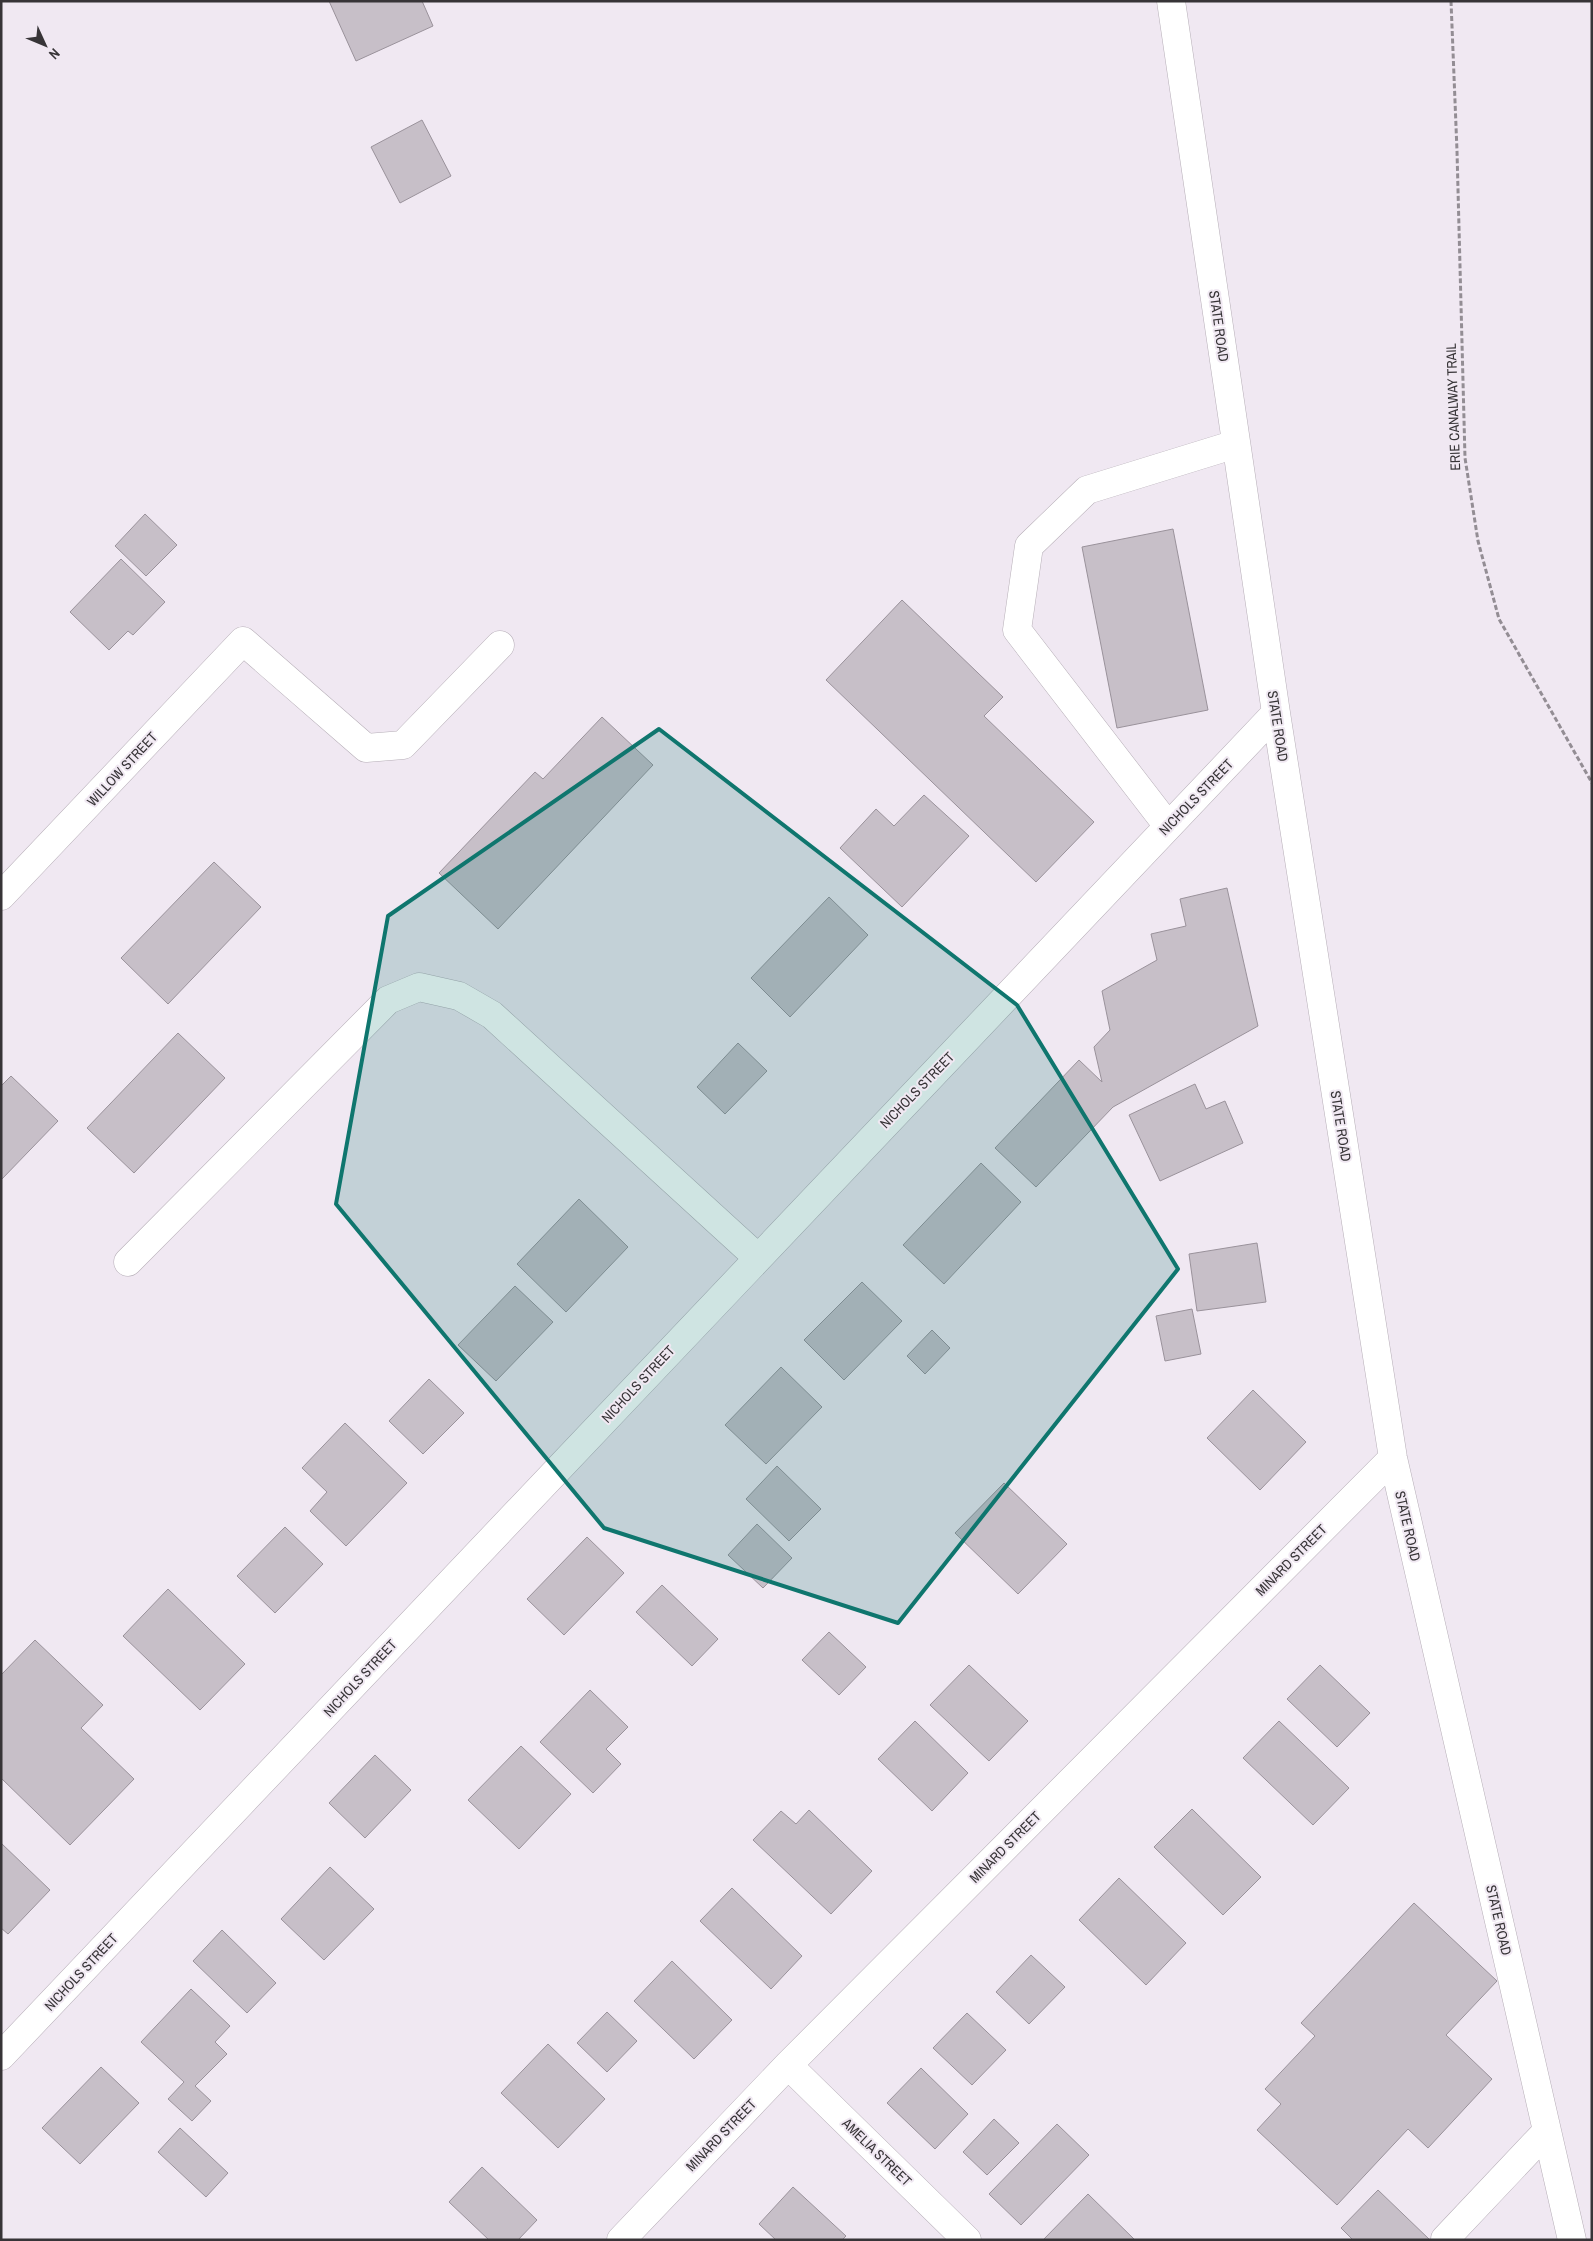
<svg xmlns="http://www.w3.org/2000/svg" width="1593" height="2241" viewBox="0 0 1593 2241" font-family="'Archivo Narrow',sans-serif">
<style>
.building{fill:#c7bfc8;stroke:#9a929b}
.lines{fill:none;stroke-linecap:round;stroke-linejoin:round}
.minor-casing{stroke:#b6aeb7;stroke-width:29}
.path{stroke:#938d94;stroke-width:3;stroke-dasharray:5 2.5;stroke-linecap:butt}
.minor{stroke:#fff;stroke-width:28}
.marked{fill:#0f766e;fill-opacity:0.2;stroke:#0f766e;stroke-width:4;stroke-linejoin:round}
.labels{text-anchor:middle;stroke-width:4;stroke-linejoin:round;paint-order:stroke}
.street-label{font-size:14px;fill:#373437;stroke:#f0e8f2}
</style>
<rect width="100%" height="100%" fill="#f0e8f2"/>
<!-- building -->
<path class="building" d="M329,1H422L433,26L356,61Z
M422,120L451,176L400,203L371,147Z
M145,514L177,545L146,576L115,546Z
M1173,529L1208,710L1117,728L1082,547Z
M121,559L165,602L133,635L128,631L109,650L70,612Z
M902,600L1003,697L984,716L1094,822L1036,882L826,680Z
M602,717L653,765L498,929L439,873L535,772L543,779Z
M924,795L969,836L902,907L840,848L876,809L894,826Z
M214,862L261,907L168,1004L121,958Z
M1227,888L1258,1026L1113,1107L1036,1187L995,1148L1079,1060L1102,1082L1094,1047L1110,1030L1102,991L1157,960L1151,934L1186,926L1180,899Z
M829,897L868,935L790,1017L751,978Z
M178,1033L225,1078L134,1173L87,1128Z
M738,1043L767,1071L725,1114L697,1087Z
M11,1076L58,1121L1,1180V1086Z
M1195,1084L1206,1109L1225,1101L1243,1143L1160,1181L1129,1115Z
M981,1163L1021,1202L944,1284L903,1245Z
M579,1199L628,1247L566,1312L517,1264Z
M1257,1243L1266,1302L1197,1311L1189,1254Z
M862,1282L902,1321L844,1380L804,1340Z
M515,1286L553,1322L496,1381L458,1345Z
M1192,1309L1201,1354L1165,1361L1156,1316Z
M932,1330L950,1348L925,1374L907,1356Z
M781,1367L822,1407L766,1464L725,1425Z
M429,1379L464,1413L423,1454L389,1421Z
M1253,1390L1306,1442L1260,1490L1207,1438Z
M345,1423L407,1483L346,1546L310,1511L327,1492L302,1468Z
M777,1466L821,1509L789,1541L746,1499Z
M1004,1483L1067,1544L1018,1594L955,1533Z
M757,1524L792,1558L763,1588L728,1555Z
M285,1527L323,1564L275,1613L237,1576Z
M587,1537L624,1573L564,1635L527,1599Z
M662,1585L718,1639L692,1666L636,1612Z
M168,1589L245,1664L200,1710L123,1636Z
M829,1632L866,1667L839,1695L802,1660Z
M35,1640L103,1705L81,1728L134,1779L70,1845L1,1778V1675Z
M969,1665L1028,1721L989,1761L930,1705Z
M1320,1665L1370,1713L1337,1747L1287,1699Z
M590,1690L628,1727L606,1749L621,1764L593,1793L540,1742Z
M915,1721L968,1773L932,1811L878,1759Z
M1279,1721L1349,1788L1313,1825L1243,1758Z
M521,1746L571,1794L519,1849L468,1800Z
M375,1755L411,1790L365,1838L329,1803Z
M1192,1809L1261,1877L1223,1915L1154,1847Z
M809,1810L872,1871L831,1914L753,1840L781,1811L796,1824Z
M1,1843L50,1890L8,1934L1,1928Z
M330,1867L374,1909L324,1960L281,1919Z
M1119,1878L1186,1943L1146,1985L1079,1920Z
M732,1888L802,1956L771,1989L700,1921Z
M1414,1903L1497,1981L1446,2035L1492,2079L1428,2148L1408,2129L1337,2205L1257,2130L1281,2104L1265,2089L1315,2036L1301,2023Z
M222,1930L276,1983L247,2013L193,1961Z
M1031,1955L1065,1987L1029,2024L996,1992Z
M672,1961L732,2020L694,2059L634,2001Z
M191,1989L230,2026L215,2042L227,2054L195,2086L211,2101L192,2121L168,2099L184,2082L141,2042Z
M607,2012L637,2041L607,2072L577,2043Z
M967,2013L1006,2050L972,2085L933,2048Z
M548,2044L605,2099L558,2148L501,2093Z
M101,2067L139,2103L80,2164L42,2128Z
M921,2068L968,2114L935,2149L887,2103Z
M994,2119L1019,2143L987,2175L963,2152Z
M1057,2124L1089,2155L1021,2225L989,2194Z
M180,2128L228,2173L206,2197L158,2152Z
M482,2167L537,2220L518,2240H489L449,2202Z
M793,2187L846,2236L842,2240H776L759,2224Z
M1378,2190L1430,2240H1353L1341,2228Z
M1088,2194L1135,2240H1043Z"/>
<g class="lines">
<defs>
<path id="minor" d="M1171,1L1276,713L1393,1458L1572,2240
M1168,826L1017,630L1029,546L1087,490L1236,444
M1,896L243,641L366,748L403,745L500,645
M128,1262L388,1000L419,987L459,996L492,1015L758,1258
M1,2056L1276,713
M788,2065L967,2240
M1445,2239L1547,2131
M621,2240L788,2065L1393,1458"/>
</defs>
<!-- minor casing -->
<use href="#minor" class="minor-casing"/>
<!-- path -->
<path class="path" d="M1451,1L1457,151L1465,458L1478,541L1499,619L1592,783"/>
<!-- minor -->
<use href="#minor" class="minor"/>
</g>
<!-- marked area -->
<path class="marked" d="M659,729L1017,1005L1178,1269L898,1623L604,1528L336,1204L388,916Z"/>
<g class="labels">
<!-- street labels -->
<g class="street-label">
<text transform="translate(1219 326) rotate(82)" y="5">STATE ROAD</text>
<text transform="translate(1453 407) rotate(-92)" y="5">ERIE CANALWAY TRAIL</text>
<text transform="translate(1278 726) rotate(81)" y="5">STATE ROAD</text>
<text transform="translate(122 769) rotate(-47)" y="5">WILLOW STREET</text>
<text transform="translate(1196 797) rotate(-46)" y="5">NICHOLS STREET</text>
<text transform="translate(917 1090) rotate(-46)" y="5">NICHOLS STREET</text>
<text transform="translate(1341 1126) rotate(81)" y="5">STATE ROAD</text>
<text transform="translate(638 1384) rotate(-47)" y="5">NICHOLS STREET</text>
<text transform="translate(1408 1526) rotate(77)" y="5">STATE ROAD</text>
<text transform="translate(1291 1560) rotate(-45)" y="5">MINARD STREET</text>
<text transform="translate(360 1678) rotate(-47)" y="5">NICHOLS STREET</text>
<text transform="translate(1005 1847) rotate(-45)" y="5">MINARD STREET</text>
<text transform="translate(1499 1920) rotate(77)" y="5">STATE ROAD</text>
<text transform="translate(81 1972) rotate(-47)" y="5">NICHOLS STREET</text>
<text transform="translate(721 2135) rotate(-46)" y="5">MINARD STREET</text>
<text transform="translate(877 2152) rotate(44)" y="5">AMELIA STREET</text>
</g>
</g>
<!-- border -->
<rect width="1593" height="2241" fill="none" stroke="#373437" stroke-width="5"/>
<!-- north arrow -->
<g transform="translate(45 45) rotate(134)" stroke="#f0e8f2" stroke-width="4" paint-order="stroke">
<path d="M0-4L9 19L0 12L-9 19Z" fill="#373437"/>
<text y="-8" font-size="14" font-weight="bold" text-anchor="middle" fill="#373437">N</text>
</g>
</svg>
